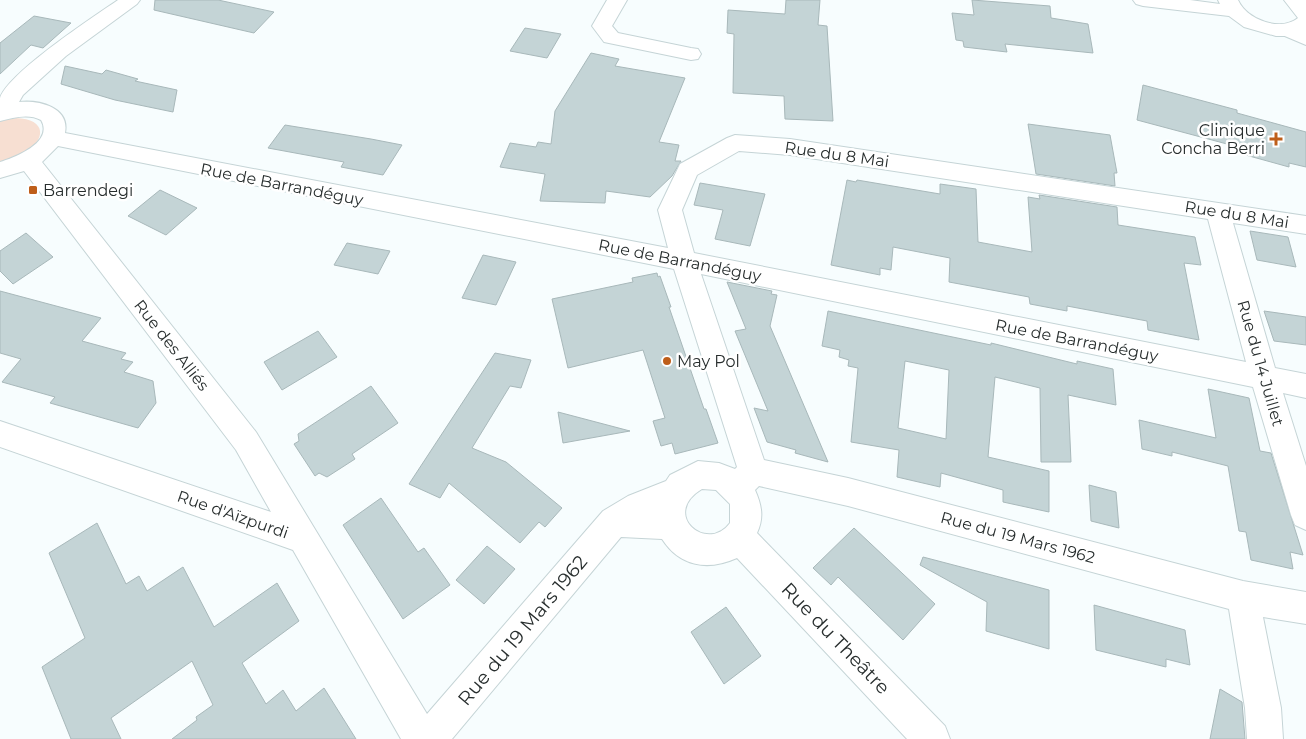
<svg xmlns="http://www.w3.org/2000/svg" width="1306" height="739" viewBox="0 0 1306 739" font-family="Montserrat,sans-serif">
<style>
.green{fill:#f7dfd2}
.building{fill:#c4d4d6;stroke:#a8b8ba;fill-rule:evenodd}
.lines{fill:none;stroke-linecap:round;stroke-linejoin:round}
.minor-casing{stroke:#c5d4d6;stroke-width:2}
.major-casing{stroke:#c5d4d6;stroke-width:2}
.minor{fill:#fff;fill-rule:evenodd}
.major{fill:#fff;fill-rule:evenodd}
.poi-dot{fill:#be5e1a;stroke:#fff;stroke-width:2}
.labels{text-anchor:middle;stroke-width:5;stroke-linejoin:round;paint-order:stroke}
.poi-label{font-size:16px;fill:#282e2e;stroke:#fff;text-anchor:start}
.street-label{font-size:16px;fill:#282e2e;stroke:#fff}
.near-street-label{font-size:19px;fill:#282e2e;stroke:#fff}
</style>
<rect width="100%" height="100%" fill="#f7fdfe"/>
<!-- green -->
<path class="green" d="M16,118C47,119 47,140 23,154C16,158 7,160 0,163V121Z"/>
<!-- building -->
<path class="building" d="M155,0H218L274,12L254,33L154,10Z
M786,0H820L818,25L827,26L833,121L785,119L784,96L733,93L734,34L727,33L728,10L785,14Z
M972,0L1050,6L1051,18L1088,24L1093,53L1005,44L1007,52L964,47L963,41L956,40L952,13L974,15Z
M34,16L71,23L43,48L31,45L0,74V43Z
M525,28L561,34L547,58L510,51Z
M591,53L619,59L615,66L685,78L659,142L679,145L675,161H681L672,176L650,197L606,191L605,203L540,201L545,174L500,167L510,143L536,147L538,142L551,144L555,111Z
M65,66L102,74L106,70L138,79L135,81L177,90L173,112L115,100L61,84Z
M1143,85L1237,110V113L1306,132V167L1289,163V167L1242,154V148L1137,120Z
M1028,124L1110,135L1117,173H1114L1115,186L1036,174Z
M285,125L371,139L402,145L383,175L341,167L344,162L268,148Z
M847,180L856,182L857,180L940,194V184L976,189L978,242L1032,252L1028,197L1040,199L1039,195L1117,207L1118,225L1195,237L1201,265L1184,263L1199,340L1148,330L1147,321L1067,306V311L1030,304L1029,297L949,282L950,258L893,247L891,270L880,268V275L831,265Z
M700,183L765,194L750,246L715,239L723,210L694,205Z
M160,190L197,208L166,235L128,216Z
M1250,231L1288,237L1296,267L1257,260Z
M26,233L53,257L13,284L0,271V251Z
M347,243L368,247L390,251L378,274L334,265Z
M483,255L516,262L496,305L462,298Z
M657,273L658,277L660,276L671,307H669L704,409H706L718,443L675,454L672,443L661,446L653,421L665,418L643,350L568,368L552,299L633,282L632,278Z
M727,282L772,291L771,294L777,295L770,326L828,462L795,453L796,450L767,442L754,408L768,411L735,331L746,329Z
M0,291L101,318L82,341L126,353L121,359L133,362L124,372L153,381L156,403L138,428L50,403L55,397L2,382L21,359L0,353Z
M828,311L991,345V343L1077,364V361L1113,369L1116,405L1068,395L1071,462H1041L1040,388L995,377L988,457L1049,471V512L1003,502V490L941,473L940,487L897,477L899,450L851,442L858,368L848,366L849,360L839,357L840,350L822,346ZM905,361L949,370L946,439L898,428Z
M1264,311L1306,317V345L1274,341Z
M318,331L337,357L282,390L264,362Z
M495,353L531,360L521,388L510,386L472,448L506,462L562,508L545,527L539,522L520,543L449,483L440,498L409,484Z
M371,386L398,423L352,454L355,459L327,477L319,473L315,476L294,444L299,441L298,434Z
M1208,389L1249,398L1260,451L1271,453L1303,555L1290,552L1293,569L1251,560L1246,532L1239,531L1228,466L1172,452V456L1142,449L1139,420L1216,438Z
M558,412L630,431L563,443Z
M1089,485L1116,492L1119,528L1091,521Z
M381,498L418,552L424,548L450,585L403,619L343,525Z
M97,523L126,584L139,576L147,591L183,567L214,627L277,583L299,621L242,663L266,704L283,690L296,711L324,688L356,739H172L197,720L196,717L213,705L192,661L111,718L121,739H71L42,667L85,638L49,553Z
M854,528L935,604L903,640L838,577L831,585L813,568Z
M487,546L515,569L484,604L456,580Z
M923,557L1049,590V649L986,631L987,602L920,565Z
M1094,605L1185,630L1190,665L1166,659V667L1096,650Z
M726,607L761,656L724,684L691,632Z
M1220,689L1242,702L1245,739H1210Z"/>
<g class="lines">
<defs>
<path id="minor" d="M118,0H140L137,4L66,56L23,95L19,102C39,100 70,107 65,133L668,248L658,210L680,164L727,138L735,135L790,139L1306,216V234L1233,223L1275,368L1306,374V398L1283,393L1306,466V530L1295,525L1291,515L1253,387L701,274L764,460L848,478L1243,581L1306,592V624L1263,617L1281,708L1283,739H1247L1245,708L1229,609L848,506L759,486L755,490C762,506 764,518 757,533L945,726L950,739H907L737,558C708,571 680,567 662,539L621,537L452,739H401L293,550L0,447V421L271,512L236,450L24,171L0,178V162C16,157 54,142 41,120C28,113 13,118 0,121C0,114 0,105 0,98C8,73 93,17 118,0ZM58,146L674,269L737,467L735,469L719,463L698,461L670,475L666,481L628,496L603,511L427,714L256,432L42,162ZM739,151L790,155L1208,219L1246,362L694,253L682,210L697,175ZM702,489L716,490L730,504V523C707,554 660,514 702,489Z
M607,0H627L612,26L618,33L691,48L698,49L701,54L698,59L691,60L604,42L592,26Z
M1287,24L1306,31V45L1280,34L1277,30L1280,26Z"/>
<path id="major" d="M1133,0H1190L1220,4L1218,0H1238C1247,20 1280,32 1298,18L1284,0H1306V31L1288,36H1276L1244,27L1229,16L1143,6L1136,4Z"/>
</defs>
<!-- minor casing -->
<use href="#minor" class="minor-casing"/>
<!-- major casing -->
<use href="#major" class="major-casing"/>
<!-- minor -->
<use href="#minor" class="minor"/>
<!-- major -->
<use href="#major" class="major"/>
</g>
<!-- markers -->
<g class="poi-dot">
<path d="M1273.5 131.5h5v5h5v5h-5v5h-5v-5h-5v-5h5z"/>
<rect x="28" y="185" width="10" height="10" rx="2.5"/>
<circle cx="667" cy="361" r="5"/>
</g>
<g class="labels">
<!-- poi labels -->
<g class="poi-label">
<text x="1265" y="136" text-anchor="end">Clinique<tspan x="1265" dy="18">Concha Berri</tspan></text>
<text x="43" y="196">Barrendegi</text>
<text x="677" y="367">May Pol</text>
</g>
<!-- street labels -->
<g class="street-label">
<text transform="translate(837 154) rotate(8)" y="6">Rue du 8 Mai</text>
<text transform="translate(282 184) rotate(11)" y="6">Rue de Barrandéguy</text>
<text transform="translate(1237 214) rotate(9)" y="6">Rue du 8 Mai</text>
<text transform="translate(680 260) rotate(11)" y="6">Rue de Barrandéguy</text>
<text transform="translate(1077 340) rotate(11)" y="6">Rue de Barrandéguy</text>
<text transform="translate(172 345) rotate(52)" y="6">Rue des Alliés</text>
<text transform="translate(1261 363) rotate(74)" y="6">Rue du 14 Juillet</text>
<text transform="translate(233 514) rotate(19)" y="6">Rue d'Aïzpurdi</text>
<text transform="translate(1018 537) rotate(15)" y="6">Rue du 19 Mars 1962</text>
</g>
<!-- near-street labels -->
<g class="near-street-label">
<text transform="translate(522 630) rotate(-50)" y="7">Rue du 19 Mars 1962</text>
<text transform="translate(836 638) rotate(46)" y="7">Rue du Theâtre</text>
</g>
</g>
</svg>
